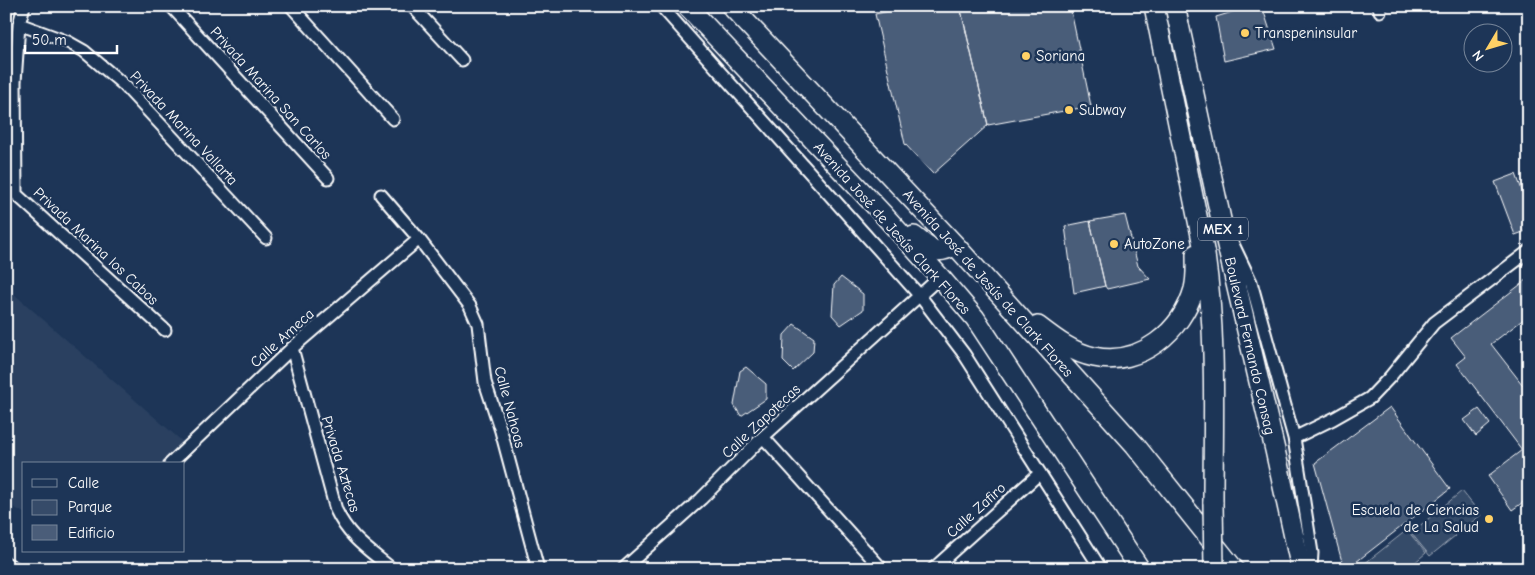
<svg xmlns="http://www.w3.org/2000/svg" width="1535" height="575" viewBox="0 0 1535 575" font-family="'Comic Neue',sans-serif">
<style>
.built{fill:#2a4161}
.green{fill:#364b69;stroke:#9aa5b4}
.building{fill:#4a5d79;stroke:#fff}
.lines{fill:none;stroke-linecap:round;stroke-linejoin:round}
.minor-casing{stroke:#fff;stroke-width:15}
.trunk-casing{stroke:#fff;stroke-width:22}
.minor{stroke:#1d3557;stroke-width:11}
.trunk{stroke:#1d3557;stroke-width:19}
.trunk-bridge-casing{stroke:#fff;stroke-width:22;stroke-linecap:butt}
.trunk-bridge{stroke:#1d3557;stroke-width:19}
.poi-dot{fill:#ffd166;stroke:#1d3557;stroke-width:2}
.labels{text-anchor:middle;stroke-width:5;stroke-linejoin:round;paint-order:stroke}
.shield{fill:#1d3557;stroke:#bbc2cd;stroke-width:1}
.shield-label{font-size:14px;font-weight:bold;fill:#fff}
.poi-label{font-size:15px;fill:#fff;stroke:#1d3557;text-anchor:start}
.street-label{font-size:15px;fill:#fff;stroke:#1d3557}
</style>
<rect width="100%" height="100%" fill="#1d3557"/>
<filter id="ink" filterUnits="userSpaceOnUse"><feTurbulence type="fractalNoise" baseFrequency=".02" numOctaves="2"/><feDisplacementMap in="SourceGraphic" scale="10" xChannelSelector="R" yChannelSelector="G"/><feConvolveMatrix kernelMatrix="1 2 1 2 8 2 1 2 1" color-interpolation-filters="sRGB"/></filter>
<g filter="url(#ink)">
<!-- built -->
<path class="built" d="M6,287L184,443L162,464H24V513L6,503Z"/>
<!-- green -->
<path class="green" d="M1462,491L1481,515L1430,556L1411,533Z
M1407,530L1426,553L1407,569H1368L1364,564Z"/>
<!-- building -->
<path class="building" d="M913,6H960L988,125L933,174L905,144L875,14Z
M960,6H1070L1091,106L988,125Z
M1252,6H1262L1276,49L1224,61L1216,17Z
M1516,174L1529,209V230L1515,235L1495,182Z
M1125,215L1138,266L1150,279L1107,289L1105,286L1090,221Z
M1090,221L1105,286L1074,293L1065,226Z
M841,277L863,294V310L841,325L832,315L834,285Z
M1529,278V315L1491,344L1529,393V498L1512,510L1488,476L1522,450L1457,364L1466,357L1451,338Z
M794,324L814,338L813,352L793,371L783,361L784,335Z
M746,367L766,384V399L741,416L734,405L740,371Z
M1390,407L1450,489L1347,569H1344L1315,463Z
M1479,409L1490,424L1476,436L1464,420Z"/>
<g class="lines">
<defs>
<path id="minor" d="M171,6L328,178
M291,6L393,119
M412,6L462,60
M661,6L920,296L964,354L1101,569
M1379,6L1380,11
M19,24L68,42L84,51L124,85L266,238
M6,185L165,330
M16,193L15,82L19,24L24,6
M381,195L419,239L470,306L478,324L485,382L501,431L538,569
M1231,240L1251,282L1294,438L1312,553L1311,569
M292,348L336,510C349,538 368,549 392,569
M763,437L882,569
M1294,438L1333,419L1370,398L1390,377L1434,323L1529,251
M170,464L292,348L419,239
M6,563L17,569
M623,569L701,499L763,437L940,277
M933,569L1040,473"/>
<path id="trunk" d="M687,6L882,213L940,277L975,318L1140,569
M731,6L955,245L1135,445L1234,569
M1154,6L1205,255C1217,337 1213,420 1213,503
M1175,6L1222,224L1275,450L1301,569
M914,236C929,248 936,257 955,245
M1038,326C1055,339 1073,353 1094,357C1140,367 1182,331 1194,289C1197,277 1196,266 1196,254"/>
</defs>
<!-- minor casing -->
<use href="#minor" class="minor-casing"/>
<!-- trunk casing -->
<use href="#trunk" class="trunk-casing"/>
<!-- minor -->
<use href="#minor" class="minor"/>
<!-- trunk -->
<use href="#trunk" class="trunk"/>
<defs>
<path id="trunk-bridge" d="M1213,503L1214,569"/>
</defs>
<!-- trunk-bridge casing -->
<use href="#trunk-bridge" class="trunk-bridge-casing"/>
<!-- trunk-bridge -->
<use href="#trunk-bridge" class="trunk-bridge"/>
</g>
</g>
<!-- markers -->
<g class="poi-dot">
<circle cx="1245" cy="33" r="5"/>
<circle cx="1026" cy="56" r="5"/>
<circle cx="1069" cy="110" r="5"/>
<circle cx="1114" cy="244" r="5"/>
<circle cx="1489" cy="519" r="5"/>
</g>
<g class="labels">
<!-- shield labels -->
<rect class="shield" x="1198" y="217.5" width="50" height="23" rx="4"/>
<g class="shield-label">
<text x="1223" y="234">MEX 1</text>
</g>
<!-- poi labels -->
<g class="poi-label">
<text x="1255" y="38">Transpeninsular</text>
<text x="1036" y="61">Soriana</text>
<text x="1079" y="115">Subway</text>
<text x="1124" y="249">AutoZone</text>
<text x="1479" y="515" text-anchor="end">Escuela de Ciencias<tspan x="1479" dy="17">de La Salud</tspan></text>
</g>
<!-- street labels -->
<g class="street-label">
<text transform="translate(271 93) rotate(48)" y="5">Privada Marina San Carlos</text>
<text transform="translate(184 128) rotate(47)" y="5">Privada Marina Vallarta</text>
<text transform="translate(892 228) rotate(48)" y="5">Avenida José de Jesús Clark Flores</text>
<text transform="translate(96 246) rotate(43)" y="5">Privada Marina los Cabos</text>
<text transform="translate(988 283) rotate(48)" y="5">Avenida José de Jesús de Clark Flores</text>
<text transform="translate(282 338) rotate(-42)" y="5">Calle Ameca</text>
<text transform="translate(1250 346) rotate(77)" y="5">Boulevard Fernando Consag</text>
<text transform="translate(510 407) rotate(75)" y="5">Calle Nahoas</text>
<text transform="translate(761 421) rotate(-43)" y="5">Calle Zapotecas</text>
<text transform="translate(341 464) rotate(73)" y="5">Privada Aztecas</text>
<text transform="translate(976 510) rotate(-42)" y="5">Calle Zafiro</text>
</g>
</g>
<!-- margin -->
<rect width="1535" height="575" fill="none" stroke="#1d3557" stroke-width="25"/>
<rect x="12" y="12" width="1510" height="550" fill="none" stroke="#fff" stroke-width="2" filter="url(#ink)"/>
<!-- legend -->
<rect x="22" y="462" width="162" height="90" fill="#1d3557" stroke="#77869a"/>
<rect x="32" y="479" width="25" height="8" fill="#1d3557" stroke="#77869a"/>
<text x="68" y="488" font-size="15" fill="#ffffff">Calle</text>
<rect x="32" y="500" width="25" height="15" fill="#364b69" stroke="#77869a"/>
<text x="68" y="512" font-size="15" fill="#ffffff">Parque</text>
<rect x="32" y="525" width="25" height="15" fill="#4a5d79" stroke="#77869a"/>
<text x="68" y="538" font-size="15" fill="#ffffff">Edificio</text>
<!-- north arrow -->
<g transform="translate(1488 48) rotate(232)"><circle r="24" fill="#1d3557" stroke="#77869a"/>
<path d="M0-4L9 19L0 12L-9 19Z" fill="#ffd166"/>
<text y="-8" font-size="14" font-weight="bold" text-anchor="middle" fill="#ffffff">N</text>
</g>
<!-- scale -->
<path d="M25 45v8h92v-8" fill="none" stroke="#ffffff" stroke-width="2.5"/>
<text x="32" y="45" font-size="15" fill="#ffffff" stroke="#1d3557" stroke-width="4" paint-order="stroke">50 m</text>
</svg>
